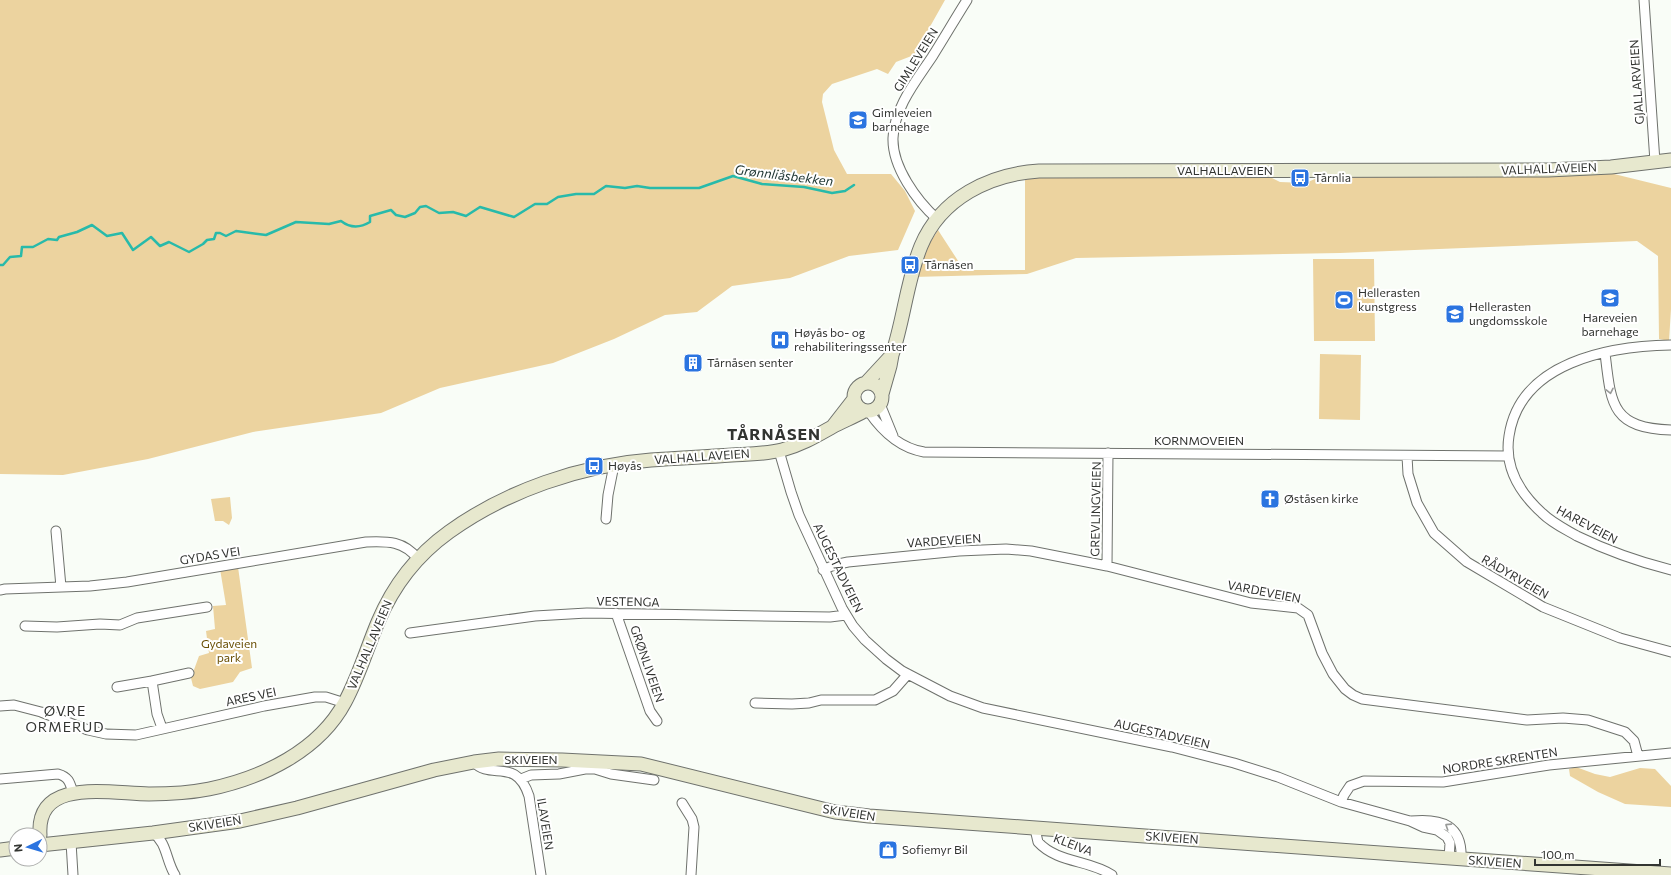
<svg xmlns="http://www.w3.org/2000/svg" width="1671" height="875" viewBox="0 0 1671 875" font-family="Commissioner,sans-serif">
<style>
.green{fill:#ecd39f}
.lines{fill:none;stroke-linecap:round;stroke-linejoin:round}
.stream{stroke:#28baaa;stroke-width:2.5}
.street-casing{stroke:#6f726d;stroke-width:11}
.secondary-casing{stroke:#6f726d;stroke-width:15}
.street{stroke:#fff;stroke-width:9}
.secondary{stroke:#e7e8ce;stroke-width:13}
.oneway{stroke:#989a98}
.labels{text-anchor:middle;stroke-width:4;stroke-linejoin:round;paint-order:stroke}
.street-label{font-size:12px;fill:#323431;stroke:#fff}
.poi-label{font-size:12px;fill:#323431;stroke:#fff;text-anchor:start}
.park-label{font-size:12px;fill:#6a4f05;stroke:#fff}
.water-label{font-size:13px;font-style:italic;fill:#1c3330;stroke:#fff}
.quarter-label{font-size:14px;letter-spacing:1px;fill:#323431;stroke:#fff}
.district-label{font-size:16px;font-weight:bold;letter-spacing:1px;fill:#323431;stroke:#fff}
</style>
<rect width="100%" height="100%" fill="#f9fdf7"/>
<!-- green -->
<path class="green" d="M0,0H945L914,55L896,62L888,74L877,69L832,84L823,94L822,102L834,150L847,174H891L905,191L915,211L898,250L849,256L790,278L732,286L697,312L665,315L614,339L553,363L440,388L381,413L253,432L148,459L63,475L0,474Z
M1610,173L1671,188V309L1669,341L1659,339L1658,256L1637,241L1340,253L1076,258L1027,274L913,277L923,254L938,230L964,270H1025V178L1075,177H1270L1280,182L1306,183L1319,177L1350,176Z
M1313,259H1374L1375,341H1314Z
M1320,354L1361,355L1360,420L1319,419Z
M230,497L232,518L229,525L223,521H215L211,499Z
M238,567L252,668L240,672L233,682L200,689L193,686L191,678L199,656L209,653L206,631L215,629L213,606L226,605L220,569Z
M1576,767L1595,774L1610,777L1640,768L1655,769L1671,786V807L1625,804L1598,792L1570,776L1569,769Z"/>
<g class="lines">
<!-- stream -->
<path class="stream" d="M0,265H3L10,257L21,256L22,247H33L48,239L57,240L59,237L77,232L92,225L107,236L122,233L133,250L151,237L160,246L169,242L189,252L203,244L207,240L214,239L216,233H220L226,236L236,231L266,235L296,222L329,224L341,221C350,228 360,228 370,222V216L391,210L396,215L405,217L415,213L420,207L426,206L439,213L453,212L466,216L480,207L514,217L535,204H547L558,197L576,194H594L606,186L625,188L637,186L650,188H699L733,176L762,184L804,187L832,193L845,191L854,185"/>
<defs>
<path id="street" d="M1644,0L1655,162
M937,219C917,201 892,167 893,138C894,108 916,81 932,57C944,38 955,19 967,0
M1671,345C1609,346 1520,362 1509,436C1504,467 1520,493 1542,513C1552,523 1565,529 1577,536C1610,552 1636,561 1671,570
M1605,353C1611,404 1611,428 1671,430
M880,404L893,436
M869,412C882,431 900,448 924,452L1508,456
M779,451L791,492L799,515L842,608L853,626L865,640L886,659L902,671L950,696L983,708L1172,747L1234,763L1278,777L1341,802L1410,821L1423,827L1437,830L1447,837L1450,843L1449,859
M1407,456L1408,474L1417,503L1434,533L1467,562L1543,607L1620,638L1671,652
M606,519L608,495L614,465
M56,531L61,587
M1107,566L1108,453
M823,570L834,565L848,562L959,551L1006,549L1031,551L1107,566L1251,603L1298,608L1308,615L1322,653L1333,674L1345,689L1353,695L1362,699L1527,720L1563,718L1588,720L1625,732L1634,741L1638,756
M0,590L5,589L90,586L127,582L366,542C388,541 404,541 418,559
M616,613L650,711L657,721
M25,626L57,627L100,624L120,625L137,618L207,607
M410,633L535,616L587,613L830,617L846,615
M152,681L189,673
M117,687L152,681L157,714L162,728
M755,703L792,704L809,703L821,700H875L893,691L908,674
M0,706L14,705L41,712L88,730L106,734L136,735L264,706L315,697H326L345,703
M474,762C490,781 516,756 529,796L541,875
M0,779L58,774C69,777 70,783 73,793
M521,779L531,775L559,774L585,769H595L611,774L654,780
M1341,802L1344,795L1350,786L1364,781L1443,782L1549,765L1671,753
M682,803L692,819L694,827L691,875
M1411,821C1442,818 1463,825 1461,860
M1035,829L1038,842C1057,863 1090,860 1112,875
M153,833C167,842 166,861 175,875
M71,842L73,875"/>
<path id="secondary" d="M854 397a14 14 0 1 1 28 0a14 14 0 1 1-28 0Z
M866,383L891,356
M882,394L890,366L892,355C904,319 907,280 921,246C941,198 990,174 1039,171L1548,170L1611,167L1671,160
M833,426L854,399
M40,835C36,776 112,794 149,794C169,794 189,793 209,789C262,778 319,751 345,702C359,676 367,648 378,622C393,586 417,555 449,532C506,491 581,465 651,460C678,458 705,457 732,455C749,454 766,454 782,450C801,445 816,436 832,427C843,421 854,417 864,411
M40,845L153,833L240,821L297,808L434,770L474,762L499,759L562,760L641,764L835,812L869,816L1671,874
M0,850L16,848"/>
</defs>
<!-- street casing -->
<use href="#street" class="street-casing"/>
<!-- secondary casing -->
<use href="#secondary" class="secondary-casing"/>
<!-- street -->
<use href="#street" class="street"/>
<!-- secondary -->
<use href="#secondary" class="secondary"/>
</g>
<!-- one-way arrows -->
<defs><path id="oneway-chevron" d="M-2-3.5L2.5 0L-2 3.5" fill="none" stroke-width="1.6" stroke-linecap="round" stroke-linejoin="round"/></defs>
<g class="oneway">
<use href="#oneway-chevron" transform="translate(1610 391) rotate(78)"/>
<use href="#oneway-chevron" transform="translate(1448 826) rotate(-147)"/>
</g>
<!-- icons -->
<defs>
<symbol id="school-square" viewBox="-11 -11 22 22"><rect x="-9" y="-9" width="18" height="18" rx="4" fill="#2b74e0" stroke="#fff"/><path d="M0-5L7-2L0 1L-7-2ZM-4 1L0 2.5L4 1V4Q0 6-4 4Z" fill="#fff"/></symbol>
<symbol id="bus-square" viewBox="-11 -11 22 22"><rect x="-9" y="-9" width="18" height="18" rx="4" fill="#2b74e0" stroke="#fff"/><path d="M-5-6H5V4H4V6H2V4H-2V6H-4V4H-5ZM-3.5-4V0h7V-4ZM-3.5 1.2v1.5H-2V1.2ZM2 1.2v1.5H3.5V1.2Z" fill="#fff"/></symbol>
<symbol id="stadium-square" viewBox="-11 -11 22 22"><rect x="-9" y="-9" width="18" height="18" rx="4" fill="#2b74e0" stroke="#fff"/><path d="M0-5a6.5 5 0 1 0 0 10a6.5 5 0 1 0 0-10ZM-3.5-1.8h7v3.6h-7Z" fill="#fff"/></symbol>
<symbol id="hospital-square" viewBox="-11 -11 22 22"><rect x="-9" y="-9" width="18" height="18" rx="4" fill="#2b74e0" stroke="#fff"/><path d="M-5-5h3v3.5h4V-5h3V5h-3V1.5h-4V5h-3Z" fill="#fff"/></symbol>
<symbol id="building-square" viewBox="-11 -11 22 22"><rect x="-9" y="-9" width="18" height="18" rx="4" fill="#2b74e0" stroke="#fff"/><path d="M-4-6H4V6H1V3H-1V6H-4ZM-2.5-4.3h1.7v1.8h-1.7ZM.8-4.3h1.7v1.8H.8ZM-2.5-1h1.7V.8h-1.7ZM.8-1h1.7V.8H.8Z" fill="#fff"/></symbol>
<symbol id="church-square" viewBox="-11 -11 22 22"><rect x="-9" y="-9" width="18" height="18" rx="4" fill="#2b74e0" stroke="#fff"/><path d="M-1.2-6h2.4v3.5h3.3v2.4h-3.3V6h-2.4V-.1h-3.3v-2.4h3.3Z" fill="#fff"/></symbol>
<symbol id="shop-square" viewBox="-11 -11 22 22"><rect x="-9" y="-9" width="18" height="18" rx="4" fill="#2b74e0" stroke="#fff"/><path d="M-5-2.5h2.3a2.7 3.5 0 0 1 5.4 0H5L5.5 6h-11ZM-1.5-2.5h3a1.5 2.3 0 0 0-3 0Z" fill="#fff"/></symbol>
</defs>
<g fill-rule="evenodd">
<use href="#school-square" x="847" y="109" width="22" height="22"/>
<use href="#bus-square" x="1289" y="167" width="22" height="22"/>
<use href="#bus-square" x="899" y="254" width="22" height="22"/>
<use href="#school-square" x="1599" y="287" width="22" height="22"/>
<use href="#stadium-square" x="1333" y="289" width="22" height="22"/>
<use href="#school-square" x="1444" y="303" width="22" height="22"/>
<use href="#hospital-square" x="769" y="329" width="22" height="22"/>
<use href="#building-square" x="682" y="352" width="22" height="22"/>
<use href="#bus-square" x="583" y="455" width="22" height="22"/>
<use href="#church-square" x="1259" y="488" width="22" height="22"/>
<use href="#shop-square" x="877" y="839" width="22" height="22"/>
</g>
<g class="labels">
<!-- street labels -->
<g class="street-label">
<text transform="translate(916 60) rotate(-58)" y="4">GIMLEVEIEN</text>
<text transform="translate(1637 82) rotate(-94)" y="4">GJALLARVEIEN</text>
<text transform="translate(1549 169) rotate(-2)" y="4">VALHALLAVEIEN</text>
<text x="1225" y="175">VALHALLAVEIEN</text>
<text x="1199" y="445">KORNMOVEIEN</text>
<text transform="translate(702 457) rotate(-4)" y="4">VALHALLAVEIEN</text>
<text transform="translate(1096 509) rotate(-89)" y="4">GREVLINGVEIEN</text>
<text transform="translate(1587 525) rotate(28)" y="4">HAREVEIEN</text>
<text transform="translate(944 541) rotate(-4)" y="4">VARDEVEIEN</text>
<text transform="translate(210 556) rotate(-9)" y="4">GYDAS VEI</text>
<text transform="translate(838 568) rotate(64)" y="4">AUGESTADVEIEN</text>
<text transform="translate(1515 577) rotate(30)" y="4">RÅDYRVEIEN</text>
<text transform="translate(1264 592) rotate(11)" y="4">VARDEVEIEN</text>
<text transform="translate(628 602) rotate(1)" y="4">VESTENGA</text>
<text transform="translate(370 645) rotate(-67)" y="4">VALHALLAVEIEN</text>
<text transform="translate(647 664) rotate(71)" y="4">GRØNLIVEIEN</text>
<text transform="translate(251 697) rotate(-12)" y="4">ARES VEI</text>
<text transform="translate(1162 734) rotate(13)" y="4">AUGESTADVEIEN</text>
<text x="531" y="764">SKIVEIEN</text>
<text transform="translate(1500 761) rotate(-9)" y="4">NORDRE SKRENTEN</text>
<text transform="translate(849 813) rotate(9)" y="4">SKIVEIEN</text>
<text transform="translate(215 824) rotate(-9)" y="4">SKIVEIEN</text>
<text transform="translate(545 824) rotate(81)" y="4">ILAVEIEN</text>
<text transform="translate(1172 838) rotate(4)" y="4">SKIVEIEN</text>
<text transform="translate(1073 845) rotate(21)" y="4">KLEIVA</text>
<text transform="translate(1495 862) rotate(4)" y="4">SKIVEIEN</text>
</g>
<!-- poi labels -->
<g class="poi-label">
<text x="872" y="117">Gimleveien<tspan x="872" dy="14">barnehage</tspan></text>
<text x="1314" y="182">Tårnlia</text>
<text x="924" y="269">Tårnåsen</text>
<text x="1358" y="297">Hellerasten<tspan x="1358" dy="14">kunstgress</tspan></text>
<text x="1469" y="311">Hellerasten<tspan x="1469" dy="14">ungdomsskole</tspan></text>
<text x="1610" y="322" text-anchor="middle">Hareveien<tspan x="1610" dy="14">barnehage</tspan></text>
<text x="794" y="337">Høyås bo- og<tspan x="794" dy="14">rehabiliteringssenter</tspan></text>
<text x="707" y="367">Tårnåsen senter</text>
<text x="608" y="470">Høyås</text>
<text x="1284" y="503">Øståsen kirke</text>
<text x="902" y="854">Sofiemyr Bil</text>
</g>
<!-- park labels -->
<g class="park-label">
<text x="229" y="648">Gydaveien<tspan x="229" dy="14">park</tspan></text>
</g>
<!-- water labels -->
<g class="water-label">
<text transform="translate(784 175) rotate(7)" y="5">Grønnliåsbekken</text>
</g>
<!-- quarter labels -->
<g class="quarter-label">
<text x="65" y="716">ØVRE<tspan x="65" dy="16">ORMERUD</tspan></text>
</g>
<!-- district labels -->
<g class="district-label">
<text x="774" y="440">TÅRNÅSEN</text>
</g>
</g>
<!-- north arrow -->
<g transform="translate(28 847) rotate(265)"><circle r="19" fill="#ffffff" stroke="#adaead"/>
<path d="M0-3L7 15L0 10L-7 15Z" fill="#2b74e0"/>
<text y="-6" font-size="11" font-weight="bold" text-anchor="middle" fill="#323431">N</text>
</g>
<!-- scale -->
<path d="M1535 859v6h125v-6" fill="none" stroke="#323431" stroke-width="2"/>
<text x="1541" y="859" font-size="12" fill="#323431" stroke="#ffffff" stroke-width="3" paint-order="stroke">100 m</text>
</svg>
